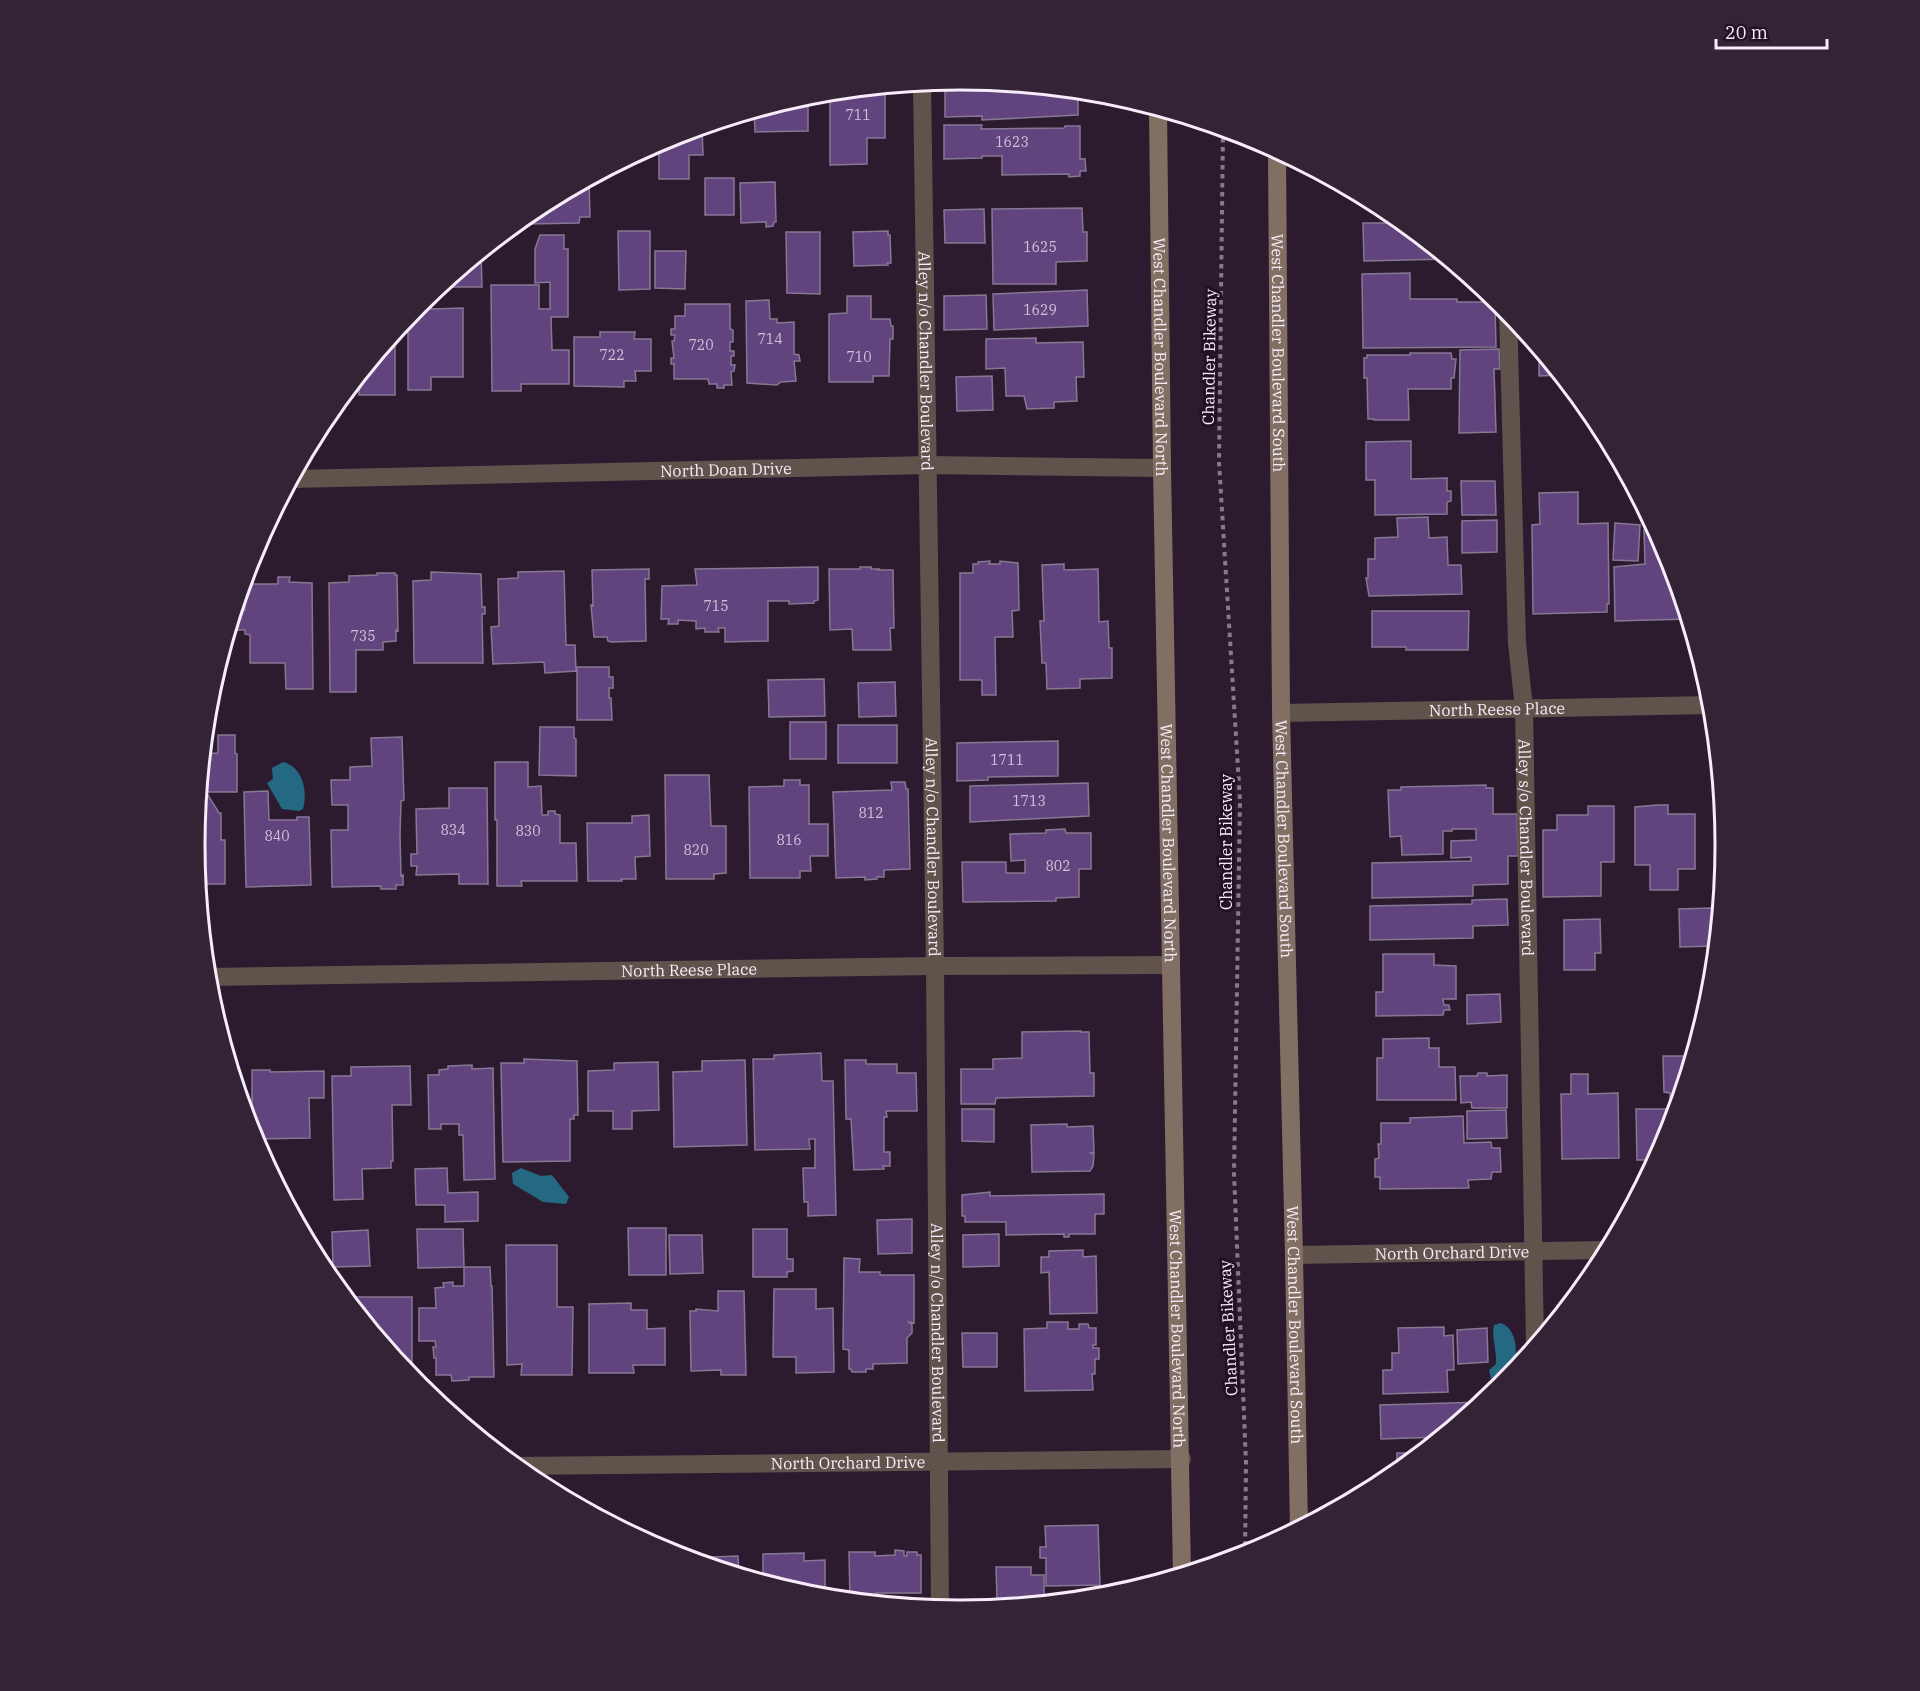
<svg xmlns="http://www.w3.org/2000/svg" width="1920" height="1691" viewBox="0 0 1920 1691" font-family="'IBM Plex Serif',serif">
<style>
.water{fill:#246882}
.building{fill:#61437d;stroke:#867894;stroke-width:1.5}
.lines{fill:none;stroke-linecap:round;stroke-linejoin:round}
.path{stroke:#88798a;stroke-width:4;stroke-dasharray:4.5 4.5;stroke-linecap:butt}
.lane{stroke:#5f534c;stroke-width:18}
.street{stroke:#5f534c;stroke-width:18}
.secondary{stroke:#826f63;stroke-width:18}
.labels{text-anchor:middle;stroke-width:6;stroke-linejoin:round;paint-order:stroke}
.number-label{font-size:14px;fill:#d2c2da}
.street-label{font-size:16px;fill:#f7ecf9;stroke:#221124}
.rim{fill:none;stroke:#f7ecf9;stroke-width:3}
</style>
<rect width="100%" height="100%" fill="#2c1a2e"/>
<!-- water -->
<path class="water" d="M283,762C303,767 308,791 303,809L299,811L282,809L267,783L273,779L272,768Z
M521,1168L541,1176L552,1175L569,1197L566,1204L543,1202L513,1184L512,1173Z
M1501,1323C1518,1329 1520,1359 1509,1372L1491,1379L1489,1370L1496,1364C1497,1351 1491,1337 1494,1325Z"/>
<!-- building -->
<path class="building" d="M960,80L1078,91V115L982,120V116L945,117V86H934V82Z
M880,87L885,88V138H867V164L830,165V92Z
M808,95V131L755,132L754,111Z
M944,125H982L981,129L1064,128L1065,126H1080V159H1085L1086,171H1080V176L1069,177V174L1002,175V156H982V158L944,159Z
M702,127L703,155H689V179H659V142Z
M705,178H734V215H705Z
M589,179L590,217H580L579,223L528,224V214L535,208Z
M775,182L776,222H774L773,226L766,227V222L741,223L740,183Z
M1082,208L1083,232H1087V261L1056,262V284H993L992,209Z
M984,209L985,243H945L944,210Z
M1363,223H1403L1447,259L1364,261Z
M618,231H650V289L619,290Z
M888,231V235H890L891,263H887L888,265L854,266L853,232Z
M786,232H820V294L787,293Z
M540,235H564V249H568V317H551L552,350H569V384H521V391H492L491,285H539V309H550V282L535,283V249Z
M655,251H686L685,289L655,288Z
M481,252L482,287H450V278Z
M1410,273V299H1457V302H1495L1496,347L1363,348L1362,274Z
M1087,290L1088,326L994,330L993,294Z
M430,294L431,309L463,308V377H431V390H408V317L419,304Z
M986,295L987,329L944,330V296Z
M847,296H871V319H890L891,326H893V339H890L889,376H873V382H829V314L847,313Z
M769,300L770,319H777V323L794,322V354L799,355L800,361H794L796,381L781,382L777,385L747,383L746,301Z
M685,304H730V329L733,330V342H730V351H734V356H731V365H735L734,371L731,372L732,385H724V388H717V384H709L708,379H674V364H671V358H674L672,341H674L675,335H671V329H675V316H685Z
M600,332H635L634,339H651V371H635L636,381H624V387L574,386V337H600Z
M395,333V395H359V376Z
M1036,338V343L1083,342L1084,377H1076L1077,401L1054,402V408L1027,409L1024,396H1006L1005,368L986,369V339Z
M1499,349L1500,369H1494L1496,432L1459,433L1460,350Z
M1539,349L1560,375L1539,376Z
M1410,353H1451L1452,359H1456L1454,378H1451V389H1408L1409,420H1374V419H1368L1367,378H1364V358H1367V355H1410Z
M992,376L993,410L957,411L956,377Z
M1411,441V479L1447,478V491H1451V501L1447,502V514L1375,515V480H1366V442Z
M1461,481H1495L1496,515H1462Z
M1578,492V524L1608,523L1609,604H1607V612L1533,614L1532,525L1540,524L1539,493Z
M1428,517L1429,538L1447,537L1448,565H1461L1462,594L1369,596L1366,578H1368V559H1375V538L1398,537L1397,518Z
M1497,520V552L1462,553V521Z
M1615,523L1640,525L1638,561L1613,560Z
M1644,530L1655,529L1668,553L1688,619L1615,621L1614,567L1645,564Z
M990,561L989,564H1000V561L1018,563L1019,610L1012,611L1013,637H995L996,695H982V680H960V573H973V564H978V562Z
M1064,564V570L1098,569L1099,622L1108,621L1109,648H1112V678L1080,679V688L1047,689L1046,663H1042L1040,621H1044L1042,565Z
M818,567V600L814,601V603L789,604V601H768V641L725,642V628H718L719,632H705V628L696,629V621L678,620V624H668L669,619H661L662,586L697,585L695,569Z
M860,567H871V569H879L878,570H893L894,628H890L891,650H853L852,629L830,630L829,569H860Z
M649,569V579H645L646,641L611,642L608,641L607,637H594L591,605L593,606L592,570Z
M564,571L566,645H575L576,671L545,673L544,662L493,664L491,627L499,626L498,579L518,578V572Z
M431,572L481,574L482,607H485V614H482L483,663H414L413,581L431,580Z
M377,573H395V575H397L398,631L396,630V641L383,642V650H356V692H330L329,583L349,582V576L377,575Z
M278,577H290L289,582L312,583L313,689H286L285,663H250V635L245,634V630H237V610H245L244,584H278Z
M1372,611H1469L1468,650H1406V647H1372Z
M577,667H609V677H613V688H609V698H611L612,720H577Z
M824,679L825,716L769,717L768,680Z
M895,682L896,716L859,717L858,683Z
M790,722H826V759H790Z
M838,725H897V763H838Z
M540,727H574V738L576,739V776L539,775Z
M218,735H235V753L237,754V792H206L219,813H221V840H225V884H198L194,845L203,754L218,753Z
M402,737L404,800L401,801L400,835L401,876L403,875V885H396V889H381V886L332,887L331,830H348V805H332L331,780H350V767L372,766L371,738Z
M1058,741V776L988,777V780L957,781V743Z
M495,762H528V787L541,786L542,815H548V811H555V814L560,815V843H576L577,881H521L522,886H497V820H495Z
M665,775H709L711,826H726V873L714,874V879H666Z
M784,780H800V785H809V824H828V856H810L811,871H800V878H750L749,787L784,786Z
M891,782H905L906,789H908L910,869L884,870V877H877V879L865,880V877L836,878L833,792L892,790Z
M1088,783L1089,816L970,822V786Z
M1486,785V788H1493V814H1517L1518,856H1508V884L1473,885V896L1372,898V863L1471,861V857L1451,858V841L1476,840V829H1452V831H1443V854L1402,855L1401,836L1390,837L1388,790H1401V787Z
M449,788H487L488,884H459V874L416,875L417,866H411V854H417L416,809L449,808Z
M268,791L269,820H297V817H309L311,885L246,887L244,792Z
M1657,805H1668V814H1695V869H1678V890H1650V865H1635V807Z
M1588,806H1614V862H1601V896L1543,897V830H1557V815H1588Z
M1716,808H1722L1726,846L1719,914H1717L1716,852H1721V845L1716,844Z
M649,815L650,856L635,857L636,879H621L622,881H588L587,823H632V816Z
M1065,829L1066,833H1091V869H1079V897L1056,898V901L963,902L962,862H1006V873H1025V860L1011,861L1010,834L1046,833V830Z
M1507,899L1508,925L1473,926V938L1370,940V906L1472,904V900Z
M1712,908V946L1680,947L1679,909Z
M1600,919L1601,953H1595V970H1564V920Z
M1383,954H1434V965L1456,966V999H1443L1444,1005H1449L1450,1010H1444L1443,1015L1376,1016V992H1383Z
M1500,994L1501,1022L1467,1024V995Z
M1081,1031V1032H1089L1090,1073H1094V1096L996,1098L995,1104H961V1069H993V1059L1022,1058V1032Z
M1429,1038V1048H1439V1067H1455L1456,1100H1377V1058H1383V1039Z
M821,1053L822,1081H833L836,1215L808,1216V1202H804L803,1168H815V1139H809L810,1149L755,1150L753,1059H774V1055Z
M1663,1056H1693L1668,1139L1657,1160H1637L1636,1109H1670V1093L1664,1092Z
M524,1059L577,1061L578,1115H574V1119H570V1161L503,1162L501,1063H524Z
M745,1060L747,1145L674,1147L673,1072L702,1071V1061Z
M845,1060H866V1064H897V1073H916L917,1111H886L887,1117H884V1152H890V1166H883L884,1169L854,1170L851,1119H846Z
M658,1062L659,1110L632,1111V1129H613V1111H588V1071L614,1070V1063Z
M472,1065V1069L493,1068L495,1179L464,1180L463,1135H459V1124H441V1129H429L428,1075H439V1070L448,1069V1066Z
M410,1066L411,1105H392L393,1161H391V1168L362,1169L363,1199L334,1200L332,1076H351V1067Z
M252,1070H270V1072L324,1071V1098H309L310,1138L252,1139Z
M1478,1073H1487V1076L1507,1075V1108H1472L1471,1102L1461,1103L1460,1076H1477Z
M1571,1074H1588V1094L1618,1093L1619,1158L1562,1159L1561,1094H1571Z
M962,1109H994V1142L962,1141Z
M1506,1110L1507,1138L1467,1139V1111Z
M1463,1116L1464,1143L1491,1142L1492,1148H1500L1501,1172H1492L1491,1179L1468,1180L1469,1188L1380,1189V1177H1375V1159L1379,1158L1378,1144H1381V1123H1410V1118Z
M1067,1124V1127L1093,1126L1094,1153H1091L1094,1155L1093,1166L1090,1171L1032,1172L1031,1125Z
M447,1168L448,1193L478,1192V1221L445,1222V1205H416L415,1169Z
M990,1192V1196L1104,1194V1214H1095V1234H1069V1237H1064V1234L1006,1235V1222H965V1216H962V1195Z
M912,1219V1253L878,1254L877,1220Z
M628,1228H666V1275H629Z
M417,1229H463L464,1267L418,1268Z
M753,1229H787V1259H793V1271L787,1272V1277H753Z
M368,1230L370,1266L333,1267L332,1232Z
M999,1234V1266L963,1267V1235Z
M669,1235H702L703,1273L670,1274Z
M506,1245H557V1307H573L572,1375H521L522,1364L507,1365Z
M1083,1250V1257L1096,1256L1097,1313L1050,1314L1049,1272L1041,1273V1257H1049V1251Z
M844,1258L860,1259L859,1272H880V1275H914V1323L909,1322L912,1325V1333L907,1338V1363L873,1364V1369H866V1372H852L851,1369H849V1350L843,1349Z
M464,1267H490L491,1286H492L494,1377H469V1380L452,1381L451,1375H436V1358H434L433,1347H436L435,1341H419V1308H436L435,1288L444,1287L443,1283L453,1282V1286H464Z
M774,1289H816V1309L833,1308L834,1372L796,1373V1357H773Z
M718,1291H744L746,1375H721V1370L691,1371L690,1311H696V1309L718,1311Z
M347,1297H412V1378L347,1301Z
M631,1303V1310H647V1329L665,1328V1365H633L634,1373H589V1304Z
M1047,1322H1068V1329H1079V1324H1088L1089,1328H1096V1345H1093V1348H1099V1359H1095V1374H1092L1093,1390L1025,1391L1024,1329L1047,1328Z
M1444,1327V1336L1453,1335L1454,1370H1447L1448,1392L1383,1394V1370H1392V1353H1399L1398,1328Z
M1487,1328L1488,1362L1458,1364L1457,1330Z
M962,1333H997V1367H963Z
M1483,1402L1440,1437L1381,1439L1380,1405Z
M1397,1453H1421L1397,1473Z
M1378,1475H1395L1378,1486Z
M1098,1525L1100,1585L1046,1586V1558H1040V1547H1046L1045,1526Z
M895,1550L904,1551V1556H907V1552H917V1555H921V1593H876L877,1603L850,1601L849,1552H875V1556L895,1555Z
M804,1553V1561L825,1560V1598L810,1597L763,1582V1554Z
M738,1556L739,1575L683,1558Z
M996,1567H1031V1575H1044V1597L997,1599Z
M999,1600V1604L1042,1603L962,1611V1601Z"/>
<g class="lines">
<!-- path -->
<path class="path" d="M1223,129L1219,462L1240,801L1234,1173L1246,1463L1245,1556"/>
<!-- lane -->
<g class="lane">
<path id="s1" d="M922,83L935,966L940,1610"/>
<path id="s2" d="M1508,312L1517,643L1524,708L1535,1346"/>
</g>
<!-- street -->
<g class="street">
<path id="s3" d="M291,479L928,465L1162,468"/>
<path id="s4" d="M1281,713L1712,705"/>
<path id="s5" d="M207,977L935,966L1171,965"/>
<path id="s6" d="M1294,1255L1608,1250"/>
<path id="s7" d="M515,1466L1182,1459"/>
</g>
<!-- secondary -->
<g class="secondary">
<path id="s8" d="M1158,109L1162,468L1182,1575"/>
<path id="s9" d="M1277,151L1281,713L1294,1255L1299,1529"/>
</g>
</g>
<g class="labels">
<!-- number labels -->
<g class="number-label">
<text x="858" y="120">711</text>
<text x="1012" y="147">1623</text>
<text x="1040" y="252">1625</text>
<text x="1040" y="315">1629</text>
<text x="770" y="344">714</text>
<text x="701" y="350">720</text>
<text x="612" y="360">722</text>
<text x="859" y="362">710</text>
<text x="716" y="611">715</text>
<text x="363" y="641">735</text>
<text x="1007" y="765">1711</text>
<text x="1029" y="806">1713</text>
<text x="871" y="818">812</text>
<text x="453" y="835">834</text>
<text x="528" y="836">830</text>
<text x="277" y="841">840</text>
<text x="789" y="845">816</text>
<text x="696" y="855">820</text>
<text x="1058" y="871">802</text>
</g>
<!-- street labels -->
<g class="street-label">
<text dy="6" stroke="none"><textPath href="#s9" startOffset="202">West Chandler Boulevard South</textPath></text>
<text dy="6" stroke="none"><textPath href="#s8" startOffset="248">West Chandler Boulevard North</textPath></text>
<text transform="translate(1209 357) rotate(-89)" y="6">Chandler Bikeway</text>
<text dy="6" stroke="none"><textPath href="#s1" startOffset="278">Alley n/o Chandler Boulevard</textPath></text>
<text dy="6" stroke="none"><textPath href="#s3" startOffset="435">North Doan Drive</textPath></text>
<text dy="6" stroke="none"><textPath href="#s4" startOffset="216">North Reese Place</textPath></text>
<text dy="6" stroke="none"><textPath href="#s9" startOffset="688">West Chandler Boulevard South</textPath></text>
<text dy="6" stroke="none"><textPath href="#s8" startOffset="734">West Chandler Boulevard North</textPath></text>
<text transform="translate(1226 842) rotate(-90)" y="6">Chandler Bikeway</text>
<text dy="6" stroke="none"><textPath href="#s1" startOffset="764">Alley n/o Chandler Boulevard</textPath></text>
<text dy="6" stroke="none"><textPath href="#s2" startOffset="536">Alley s/o Chandler Boulevard</textPath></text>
<text dy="6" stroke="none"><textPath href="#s5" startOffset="482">North Reese Place</textPath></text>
<text dy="6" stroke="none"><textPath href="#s6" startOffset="158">North Orchard Drive</textPath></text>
<text dy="6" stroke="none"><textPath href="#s9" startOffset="1174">West Chandler Boulevard South</textPath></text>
<text dy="6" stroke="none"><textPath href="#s8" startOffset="1220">West Chandler Boulevard North</textPath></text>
<text transform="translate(1228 1328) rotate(-93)" y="6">Chandler Bikeway</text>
<text dy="6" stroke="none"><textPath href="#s1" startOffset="1250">Alley n/o Chandler Boulevard</textPath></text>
<text dy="6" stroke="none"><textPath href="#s7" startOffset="333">North Orchard Drive</textPath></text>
</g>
</g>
<!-- crop -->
<path d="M0 0H1920V1691H0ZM205 845a755 755 0 1 1 1510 0a755 755 0 1 1-1510 0Z" fill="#332335" fill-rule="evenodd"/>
<path class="rim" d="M205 845a755 755 0 1 1 1510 0a755 755 0 1 1-1510 0Z"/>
<!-- scale -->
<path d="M1716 39v9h111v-9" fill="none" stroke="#f7ecf9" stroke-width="3"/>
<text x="1725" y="39" font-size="18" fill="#f7ecf9" stroke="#221124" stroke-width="4.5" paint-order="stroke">20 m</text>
</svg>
